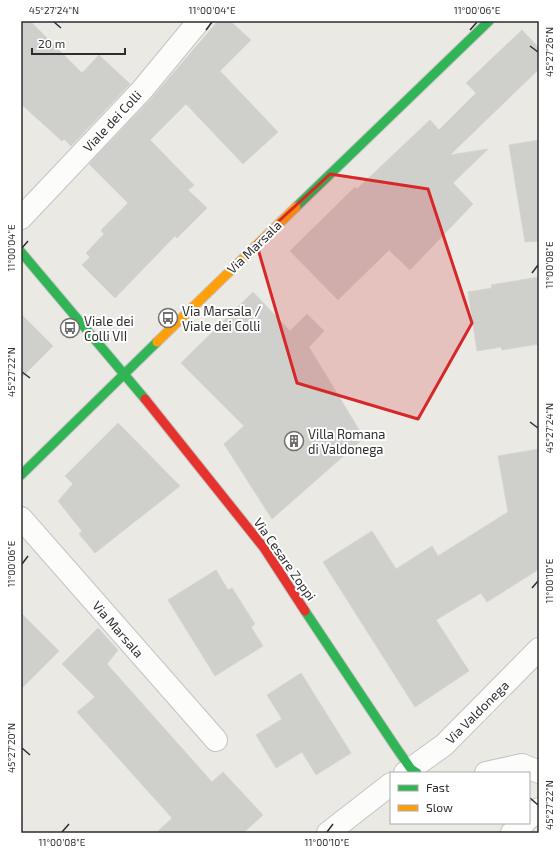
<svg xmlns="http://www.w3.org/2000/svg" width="560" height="854" viewBox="0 0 560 854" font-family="'Exo 2',sans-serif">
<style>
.building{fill:#cfcfcb;stroke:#d6d5d0}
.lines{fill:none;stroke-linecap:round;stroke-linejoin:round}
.street-casing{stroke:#c4c4c4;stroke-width:24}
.fast-casing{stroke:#c4c4c4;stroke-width:11}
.slow-casing{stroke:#c4c4c4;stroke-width:11}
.jam-casing{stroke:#c4c4c4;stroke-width:11}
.street{stroke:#fcfcfb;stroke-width:22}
.fast{stroke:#30b455;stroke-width:9}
.slow{stroke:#ff9f0a;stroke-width:9}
.jam{stroke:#e5322d;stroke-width:9}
.marked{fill:#d62828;fill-opacity:0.2;stroke:#d62828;stroke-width:3;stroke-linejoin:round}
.ticks{fill:none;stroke:#2d2d2d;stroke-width:1.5}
.labels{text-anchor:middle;stroke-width:4;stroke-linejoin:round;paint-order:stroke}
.street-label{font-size:13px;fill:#2d2d2d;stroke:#fff}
.poi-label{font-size:13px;fill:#2d2d2d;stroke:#fff;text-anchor:start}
.neatline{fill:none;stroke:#2d2d2d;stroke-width:1.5}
.ticks-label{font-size:10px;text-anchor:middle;fill:#2d2d2d}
</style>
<rect width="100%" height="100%" fill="#eae9e4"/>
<!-- building -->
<path class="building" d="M21,21H30L82,73L99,55L130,84L71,146L64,139L62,141L21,104Z
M218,21H230L251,40L220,71L278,132L243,164L186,104L150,140L194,185L188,190L207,208L177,238L175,236L115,298L82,265L90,257L86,253L104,234L101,230L128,203L89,164L151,99Z
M522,30L539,48V69L450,155L488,149L453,183L473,204L410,270L389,250L338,300L290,251L355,187L357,189L430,120L439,130L476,93L466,83Z
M539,140V241L525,242L509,145Z
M539,277V344L502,350L501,347L477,351L468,292L492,288L491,285Z
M253,292L290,331L307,314L324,331L309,347L364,438L272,519L224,444L244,426L181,363Z
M21,314L53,346L21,378Z
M118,423L180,486L95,553L79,534L82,531L58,501L73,484L65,476Z
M539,449V569L487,602L481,593L436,620L469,671L415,707L323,562L372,531L396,569L432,546L438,556L508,512L498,456Z
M216,570L228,590L232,588L255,624L251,627L263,646L215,676L168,600Z
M21,613L59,651L21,689Z
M98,628L118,650L107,664L212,782L223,772L263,815L243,833H156L172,818L77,712L95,697L62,664Z
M301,673L351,753L316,775L302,752L276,768L256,735L282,719L267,695Z"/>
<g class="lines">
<defs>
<path id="street" d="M21,218L142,90L199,21
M21,518L216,740
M405,773L444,745L539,649
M486,773L522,765L539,772
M529,818L539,809
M328,833L391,784
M512,833L524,823"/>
<path id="fast" d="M296,207L489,21
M21,252L145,399
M21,475L157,342
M305,611L395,746L411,769L417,773"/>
<path id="slow" d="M157,342L296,207"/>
<path id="jam" d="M145,399L264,548L305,611"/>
</defs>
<!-- street casing -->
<use href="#street" class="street-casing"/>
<!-- fast casing -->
<use href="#fast" class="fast-casing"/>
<!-- slow casing -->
<use href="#slow" class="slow-casing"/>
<!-- jam casing -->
<use href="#jam" class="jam-casing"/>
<!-- street -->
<use href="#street" class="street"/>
<!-- fast -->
<use href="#fast" class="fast"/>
<!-- slow -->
<use href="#slow" class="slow"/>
<!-- jam -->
<use href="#jam" class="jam"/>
</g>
<!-- marked area -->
<path class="marked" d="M330,174L428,189L472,323L418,419L297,383L256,242Z"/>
<!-- ticks -->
<path class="ticks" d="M54,22L61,28M206,30L212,22M470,30L477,22M530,46L538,52M22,248L28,241M532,273L538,265M22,372L30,378M530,422L538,428M22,564L28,556M532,588L538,581M22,748L30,755M530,798L538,805M62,832L69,824M327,832L333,824"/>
<!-- icons -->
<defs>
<symbol id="bus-ring" viewBox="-11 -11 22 22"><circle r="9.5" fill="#fff" stroke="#6f6f6d" stroke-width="1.5"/><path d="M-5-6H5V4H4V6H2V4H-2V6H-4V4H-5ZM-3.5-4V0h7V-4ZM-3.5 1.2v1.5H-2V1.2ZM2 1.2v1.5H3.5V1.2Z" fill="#6f6f6d"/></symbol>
<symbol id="building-ring" viewBox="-11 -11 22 22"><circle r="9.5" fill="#fff" stroke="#6f6f6d" stroke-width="1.5"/><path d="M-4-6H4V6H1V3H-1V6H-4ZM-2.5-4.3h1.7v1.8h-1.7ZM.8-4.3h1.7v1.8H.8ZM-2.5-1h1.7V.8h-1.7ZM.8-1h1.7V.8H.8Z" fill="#6f6f6d"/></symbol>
</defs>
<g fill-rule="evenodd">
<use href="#bus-ring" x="157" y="307" width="22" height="22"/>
<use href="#bus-ring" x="59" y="317" width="22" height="22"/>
<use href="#building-ring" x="283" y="430" width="22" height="22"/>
</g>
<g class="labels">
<!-- street labels -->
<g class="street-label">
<text transform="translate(112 121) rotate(-47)" y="5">Viale dei Colli</text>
<text transform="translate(254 247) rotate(-44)" y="5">Via Marsala</text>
<text transform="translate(285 559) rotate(55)" y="5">Via Cesare Zoppi</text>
<text transform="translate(118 629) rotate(49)" y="5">Via Marsala</text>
<text transform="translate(477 712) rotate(-45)" y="5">Via Valdonega</text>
</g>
<!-- poi labels -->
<g class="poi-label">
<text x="182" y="316">Via Marsala /<tspan x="182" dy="15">Viale dei Colli</tspan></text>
<text x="84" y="326">Viale dei<tspan x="84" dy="15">Colli VII</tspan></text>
<text x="308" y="439">Villa Romana<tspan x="308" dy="15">di Valdonega</tspan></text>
</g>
</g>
<!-- border -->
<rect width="560" height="854" fill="none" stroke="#ffffff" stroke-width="44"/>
<!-- legend -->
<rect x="390" y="772" width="140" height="52" fill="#ffffff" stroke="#ababab"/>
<rect x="398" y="785" width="20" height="6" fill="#30b455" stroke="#ababab"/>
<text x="426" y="792" font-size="12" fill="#2d2d2d">Fast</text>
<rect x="398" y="805" width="20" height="6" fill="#ff9f0a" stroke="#ababab"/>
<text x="426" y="812" font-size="12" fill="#2d2d2d">Slow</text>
<!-- scale -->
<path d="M32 48v6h93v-6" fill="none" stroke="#2d2d2d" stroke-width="2"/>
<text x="38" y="48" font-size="12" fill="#2d2d2d" stroke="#ffffff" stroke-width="3" paint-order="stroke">20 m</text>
<rect x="22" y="22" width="516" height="810" class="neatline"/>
<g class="ticks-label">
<text x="54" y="14">45°27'24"N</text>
<text x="212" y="14">11°00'04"E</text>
<text x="477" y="14">11°00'06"E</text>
<text transform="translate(549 52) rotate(-90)" y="4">45°27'26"N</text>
<text transform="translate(11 248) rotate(-90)" y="4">11°00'04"E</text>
<text transform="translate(549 265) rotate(-90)" y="4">11°00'08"E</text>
<text transform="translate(11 372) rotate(-90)" y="4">45°27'22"N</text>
<text transform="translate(549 428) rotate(-90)" y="4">45°27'24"N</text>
<text transform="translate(11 564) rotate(-90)" y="4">11°00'06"E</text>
<text transform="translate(549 581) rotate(-90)" y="4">11°00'10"E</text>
<text transform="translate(11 748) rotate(-90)" y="4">45°27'20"N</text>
<text transform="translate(549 805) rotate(-90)" y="4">45°27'22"N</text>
<text x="62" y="846">11°00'08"E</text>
<text x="327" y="846">11°00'10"E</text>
</g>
</svg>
